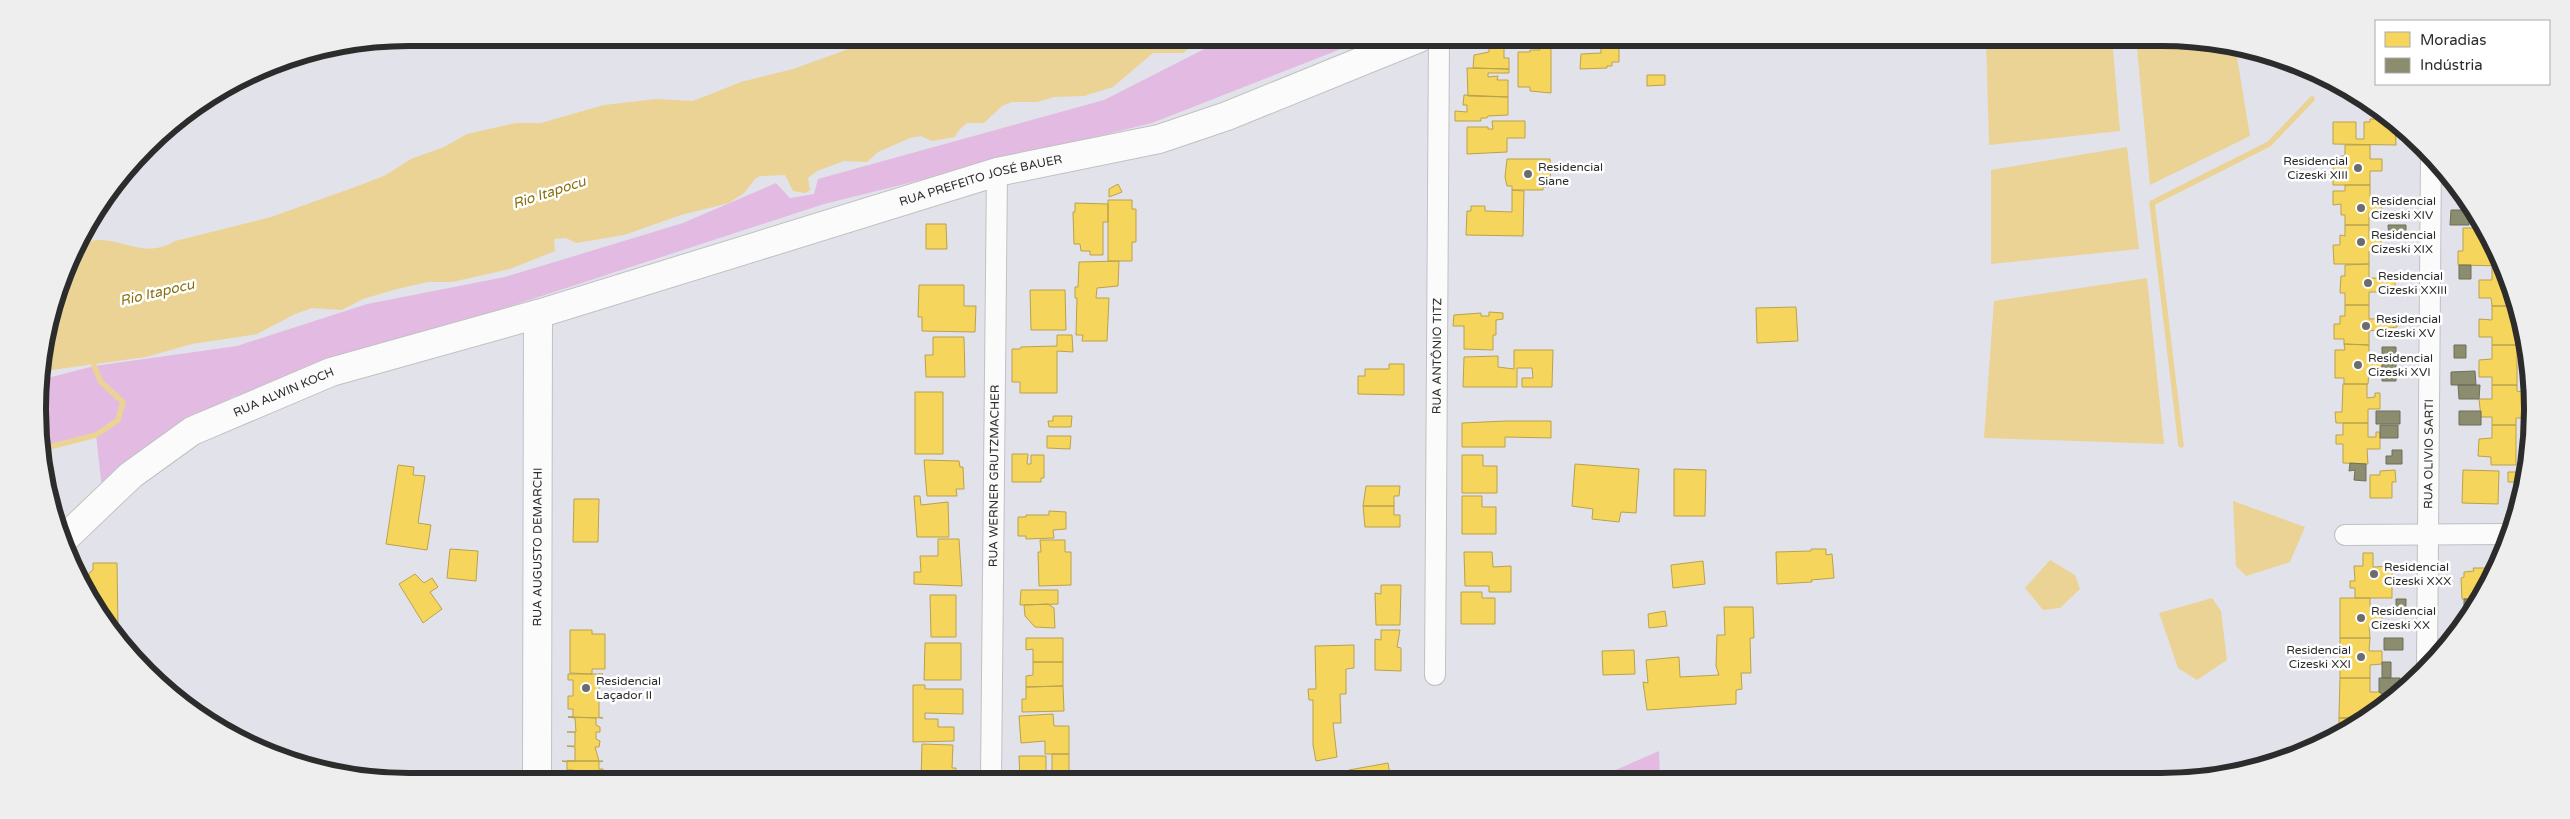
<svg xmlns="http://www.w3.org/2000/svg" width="2570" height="819" viewBox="0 0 2570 819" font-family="'Varela Round',sans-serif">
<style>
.green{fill:#e3bbe2}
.water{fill:#ebd395}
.homes{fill:#f6d55c;stroke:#b9a24e}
.industry{fill:#8c8c6e;stroke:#6f6f5a}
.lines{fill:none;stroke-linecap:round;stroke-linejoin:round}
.stream{stroke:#ebd395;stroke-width:5.5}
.street-casing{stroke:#c1c1c2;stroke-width:22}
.secondary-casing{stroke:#c1c1c2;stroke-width:30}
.street{stroke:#fbfbfc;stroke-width:20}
.secondary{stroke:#fbfbfc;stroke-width:28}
.poi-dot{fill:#6c6c6e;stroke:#fff;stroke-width:2}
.labels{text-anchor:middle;stroke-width:5;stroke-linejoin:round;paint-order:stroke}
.poi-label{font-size:12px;fill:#2c2c2c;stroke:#fff;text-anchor:start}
.street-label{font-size:12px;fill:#2c2c2c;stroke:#fff}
.water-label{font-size:14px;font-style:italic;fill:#89700e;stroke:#fff}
.rim{fill:none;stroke:#2c2c2c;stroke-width:6}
</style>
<rect width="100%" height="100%" fill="#e2e2ea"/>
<!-- green -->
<path class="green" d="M1226,38H1369L1152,123L824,204L232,397L148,448L102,489L96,435L41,449L38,434L40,380L94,366L237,346L367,304L505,277L683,223L776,183L790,198L814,194L818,179L1104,100Z
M1659,751L1660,779H1595Z"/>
<!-- water -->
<path class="water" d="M879,38H1224L1205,46L1200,43L1194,44L1183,53H1153L1113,87L1084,96L1054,97L1037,102H1012L1002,106L984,123H967L958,131L955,137L932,141L921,136L910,138L878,152L867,162L844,161L817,171L808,178L810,190L805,193L793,191L785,175L760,176L755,179L744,193L729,203L681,215L624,235L576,243L566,238L554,239L555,251L510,269L452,282H428L397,289L363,299L342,310L312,308L295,314L257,334L192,344L146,357L52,370L40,374L41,361L74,253C92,229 118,245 142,248C154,250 165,247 175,241L271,217L358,186L386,175L411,159L444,147L467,134L516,123H541L604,105L656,99L693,101L741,82L793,69Z
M1986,38H2112L2120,131L1989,145Z
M2136,38H2161L2235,45L2250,136L2150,185Z
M2127,147L2139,249L1991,264V170Z
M2147,278L2164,444L1984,438L1994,301Z
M2233,501L2305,527L2290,562L2246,576L2236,566Z
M2050,560L2075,575L2080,589L2060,608L2043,610L2025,588Z
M2212,598L2221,611L2227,660L2197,680L2178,668L2159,613Z"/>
<!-- homes -->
<path class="homes" d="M1581,38H1619V62H1612V66H1607V68L1580,69L1581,54L1601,53V47L1581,48Z
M1489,45H1504V58H1509V69L1473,68L1474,55L1489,52Z
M1540,48H1551V93L1530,91V87H1518V52H1530V50H1540Z
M1467,68L1509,69V73H1488V77L1498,76L1497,80H1508V97L1468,96Z
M1647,75H1665V85L1647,86Z
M1464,95L1508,97V115L1488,116L1487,118H1481V121H1455V111L1467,112V105H1463Z
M2370,119H2390L2395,123L2396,145L2333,144V122H2356V139H2364V122H2370Z
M1492,121H1525V138H1507V152L1467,154V127H1488V129H1493Z
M2345,145H2370V159H2382V171H2370V185H2333V164H2341V156H2345Z
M1507,159H1550L1551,170L1549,187H1543V190H1512V186H1507L1505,177Z
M1118,184L1122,192L1109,197V189Z
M2345,185H2370V199L2381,198L2382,211L2369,212V225H2345V215H2341V204L2333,205V191H2345Z
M1512,190L1524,191L1523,236L1466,235L1467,211H1471V206H1485V211L1512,212Z
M1108,200H1132V209H1136V242H1132V261H1108Z
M1075,203L1108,204V222H1103V255H1090V251H1081L1080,244H1074L1073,212H1075Z
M926,224H946L947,249H926Z
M2345,225H2369V239H2381V251H2369V264H2334L2333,245H2340V235L2345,236Z
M2463,228H2483L2488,237L2487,255H2497L2503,266L2458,265V251H2463Z
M1119,261L1118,286L1097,288L1096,298H1109L1107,341H1082L1083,335H1076L1077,298H1075V287H1078L1079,262Z
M2369,264V278L2395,279V287H2382V292H2369V305H2345V293H2340L2341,276H2345V265Z
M2492,266H2503L2516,306H2492L2491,298H2479V280H2492Z
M919,285H964V306H976L975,332L922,331V317H918Z
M1030,290H1065L1066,330H1031Z
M2345,305H2369V319L2397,318V327L2369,331V345L2344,344V339H2334V324H2340V316H2345Z
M2492,306H2516L2517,345H2492V337H2479V319L2492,320Z
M1796,307L1798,341L1757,343L1756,308Z
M1489,312L1503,313V319L1496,320V335H1493V350L1464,349V326H1453L1454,315L1481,313V316H1489Z
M1057,335H1072L1073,352L1057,351V393H1020V382H1012V349H1020L1021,347L1057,346Z
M933,337H964L965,377H926L925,355H933Z
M2344,344L2369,345V360H2382V371H2369L2368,384H2344V378H2335V350H2345Z
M2492,345H2517V385H2492V377H2479V360L2492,359Z
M1514,350H1553L1552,387H1522V378H1533L1532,368H1517V387H1463L1464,357L1498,356V367L1514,369Z
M1389,364H1404V395L1358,394V376H1365V369H1389Z
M2343,384H2367V398L2375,397V393H2380V409H2368V423H2336L2335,412H2342Z
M2492,385H2517V391L2522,392V418H2516V425H2492V417H2481L2479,399H2492Z
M915,392H943V454H915Z
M1053,416H1072L1071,427H1049L1048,421H1053Z
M1506,421H1551V438L1505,437V447H1462V423Z
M2343,423H2368V437H2376V432H2380V449H2367L2368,464L2343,463V444H2336V435H2343Z
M2492,425H2516V465H2491V457L2478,456L2479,439L2492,438Z
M1047,436H1071L1070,449L1047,448Z
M1012,454H1028L1027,464H1031V455H1044V478H1041V482H1012Z
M1462,455H1483V466H1497V493H1462Z
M924,460L959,461L960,467H963L964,489H956L957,496H927Z
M1575,464L1639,469L1636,513L1621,512L1619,522L1592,519L1593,509L1572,506Z
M398,465L414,467L413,475L425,476L418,523L431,525L427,550L386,544Z
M1674,469L1706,470L1705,516H1674Z
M2395,470L2396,482H2392V498H2370V475H2380V471Z
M2463,470L2499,471L2498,504L2462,503Z
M2508,472H2522L2521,482H2508Z
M1366,486H1400L1399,496H1394V506H1363Z
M914,496H920L921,505L948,502L949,537H917Z
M1462,496H1482V507H1496V534H1462Z
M574,499H599L598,542H573Z
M1363,506H1394V515H1400V527H1365Z
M1049,511L1066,512V529L1053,530L1054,538L1026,539V536H1018V517H1026V515H1049Z
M938,539H959L962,586L914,584V572H921L920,556H938Z
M1040,540H1065V552H1071V585L1039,586L1038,552H1041Z
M450,549L478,551L476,581L447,578Z
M1811,549H1826V555L1832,554L1834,578L1811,580L1812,582L1777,584L1776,552L1811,551Z
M1464,552H1492L1493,567L1511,566V592H1489V586H1465Z
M2363,553H2373V567L2392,566V598H2355V588H2350V581H2355L2354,566H2363Z
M1703,561L1705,584L1673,588L1671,565Z
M93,563H117L118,627H109L100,616L87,586L90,583L89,573L93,570Z
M2473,568H2493L2479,599H2462L2461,578L2464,577V572L2474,571Z
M415,574L424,583L432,578L438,587L430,592L442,609L423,623L399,584Z
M1381,585H1401L1400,625H1376L1375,593L1381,594Z
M1021,590H1058V604L1020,605Z
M1461,592H1482V598H1495V624H1461Z
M930,595H956V637H931Z
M2340,598H2370V611L2382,610V624L2369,625L2370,638H2340Z
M1048,604L1054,608L1055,628L1035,627L1025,616L1024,605Z
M1724,607H1753L1754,638H1750L1751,673H1741L1742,689L1736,690V704L1647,710L1643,682L1648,683L1646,660L1679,657L1680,677L1719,675L1716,666L1717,635H1725Z
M1665,611L1667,626L1649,628L1648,614Z
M570,630H592V634H605V669H592V674L570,673Z
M1381,630H1400L1397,647L1401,648V671L1375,670V639L1381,640Z
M1026,638H1063V662H1033V649L1026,650Z
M2340,638H2370L2369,651H2382V664L2370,665V678H2340Z
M925,643H961V680H924Z
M1354,645V668L1346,669V694H1340L1341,723H1333L1337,757L1316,761L1313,745V700H1309L1308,689H1316L1315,646Z
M1634,650L1635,674L1603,675L1602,651Z
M1033,662H1063V686L1026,687V676L1033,675Z
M568,674H603H599V717L603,718L568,717H573V709H568V696H573V680H568Z
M2340,678H2370V692H2382V705H2369V714L2362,718H2339Z
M913,685H925V689H963V714L925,713V719H938V727H954V741L913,742Z
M1063,686L1064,711L1022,712V699H1026V687Z
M1053,714L1054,726H1069V754H1045V741L1021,743L1019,716Z
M568,717L596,718V725L600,727V732H596V739L600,741L599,747H595L599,761H567H575V747L567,746H575V732H567H576L575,718Z
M2339,718H2362L2339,734Z
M922,744L953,745L952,768H956V781H921Z
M1052,754H1069V780H1052Z
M1019,756H1046V780H1020Z
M562,761H603L599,762V769H603L606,776H599V781H566V776H574L573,770H567V762Z
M1388,763L1391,780H1351L1349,770Z"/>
<!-- industry -->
<path class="industry" d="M2451,210H2469V225H2450Z
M2388,225H2406V238H2389Z
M2459,265H2471V279H2459Z
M2454,345H2466V358H2454Z
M2382,347H2396V381H2382Z
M2475,371L2476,385H2451V372Z
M2458,385H2480L2479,399H2459Z
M2376,411H2400V424H2376Z
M2459,411H2481V425H2459Z
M2380,425H2398V438H2380Z
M2392,450H2402V464H2386V456H2392Z
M2350,463L2366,464V481L2354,480L2355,470L2349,471Z
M2396,599H2406V610H2396Z
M2464,599H2478L2464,618Z
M2384,638H2403V650H2384Z
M2382,662H2391V678H2382Z
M2379,678H2400V693L2382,694L2379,692Z"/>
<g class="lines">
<!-- stream -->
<path class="stream" d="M2181,445L2152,203L2269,144L2312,99
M41,449L96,435L118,420L123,402L101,382L94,366"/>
<defs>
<g id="street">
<path d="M2345,535L2506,534"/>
<path id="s1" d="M2427,663L2431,156"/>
<path id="s2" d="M1435,675L1439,38"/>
<path id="s3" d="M991,780L997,172"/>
</g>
<g id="secondary">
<path id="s4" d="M65,538L131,475L192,431L331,372L538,314L997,172L1159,139L1227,116L1419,38"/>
<path id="s5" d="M537,781L538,314"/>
</g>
</defs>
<!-- street casing -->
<use href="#street" class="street-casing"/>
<!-- secondary casing -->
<use href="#secondary" class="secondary-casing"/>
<!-- street -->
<use href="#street" class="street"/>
<!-- secondary -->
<use href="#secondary" class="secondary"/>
</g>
<!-- markers -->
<g class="poi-dot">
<circle cx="2358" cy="168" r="5"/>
<circle cx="1528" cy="174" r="5"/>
<circle cx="2361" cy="208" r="5"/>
<circle cx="2361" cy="242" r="5"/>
<circle cx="2368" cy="283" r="5"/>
<circle cx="2366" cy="326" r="5"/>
<circle cx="2358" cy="365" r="5"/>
<circle cx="2374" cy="574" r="5"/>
<circle cx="2361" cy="618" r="5"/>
<circle cx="2361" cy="657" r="5"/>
<circle cx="586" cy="688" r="5"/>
</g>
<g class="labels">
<!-- poi labels -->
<g class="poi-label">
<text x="2348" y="165" text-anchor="end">Residencial<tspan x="2348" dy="14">Cizeski XIII</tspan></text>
<text x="1538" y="171">Residencial<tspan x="1538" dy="14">Siane</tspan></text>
<text x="2371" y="205">Residencial<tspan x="2371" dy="14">Cizeski XIV</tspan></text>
<text x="2371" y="239">Residencial<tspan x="2371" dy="14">Cizeski XIX</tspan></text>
<text x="2378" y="280">Residencial<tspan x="2378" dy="14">Cizeski XXIII</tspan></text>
<text x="2376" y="323">Residencial<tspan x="2376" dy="14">Cizeski XV</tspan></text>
<text x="2368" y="362">Residencial<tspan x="2368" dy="14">Cizeski XVI</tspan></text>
<text x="2384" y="571">Residencial<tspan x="2384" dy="14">Cizeski XXX</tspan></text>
<text x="2371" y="615">Residencial<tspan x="2371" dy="14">Cizeski XX</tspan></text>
<text x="2351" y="654" text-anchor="end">Residencial<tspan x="2351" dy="14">Cizeski XXI</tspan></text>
<text x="596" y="685">Residencial<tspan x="596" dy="14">Laçador II</tspan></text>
</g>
<!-- street labels -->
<g class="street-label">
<text dy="4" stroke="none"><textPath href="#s4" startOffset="995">RUA PREFEITO JOSÉ BAUER</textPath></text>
<text dy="4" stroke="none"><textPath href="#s2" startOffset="319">RUA ANTÔNIO TITZ</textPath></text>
<text dy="4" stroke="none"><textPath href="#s4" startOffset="266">RUA ALWIN KOCH</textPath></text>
<text dy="4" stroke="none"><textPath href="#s1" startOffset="209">RUA OLIVIO SARTI</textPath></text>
<text dy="4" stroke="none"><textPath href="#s3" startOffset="304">RUA WERNER GRUTZMACHER</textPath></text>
<text dy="4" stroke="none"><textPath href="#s5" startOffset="234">RUA AUGUSTO DEMARCHI</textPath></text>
</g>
<!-- water labels -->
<g class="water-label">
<text transform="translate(549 192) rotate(-18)" y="5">Rio Itapocu</text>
<text transform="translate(157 292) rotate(-13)" y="5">Rio Itapocu</text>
</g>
</g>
<!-- crop -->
<path d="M0 0H2570V819H0ZM409 46H2161A363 363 0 0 1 2524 409V410A363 363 0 0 1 2161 773H409A363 363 0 0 1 46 410V409A363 363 0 0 1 409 46Z" fill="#eee" fill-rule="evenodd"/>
<path class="rim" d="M409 46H2161A363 363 0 0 1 2524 409V410A363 363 0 0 1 2161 773H409A363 363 0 0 1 46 410V409A363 363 0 0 1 409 46Z"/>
<!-- legend -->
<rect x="2375" y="20" width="175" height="65" fill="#ffffff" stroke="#ababab"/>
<rect x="2385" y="32" width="25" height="15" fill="#f6d55c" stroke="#ababab"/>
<text x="2420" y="45" font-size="15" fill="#2c2c2c">Moradias</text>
<rect x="2385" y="58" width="25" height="15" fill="#8c8c6e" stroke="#ababab"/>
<text x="2420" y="70" font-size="15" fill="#2c2c2c">Indústria</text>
</svg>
